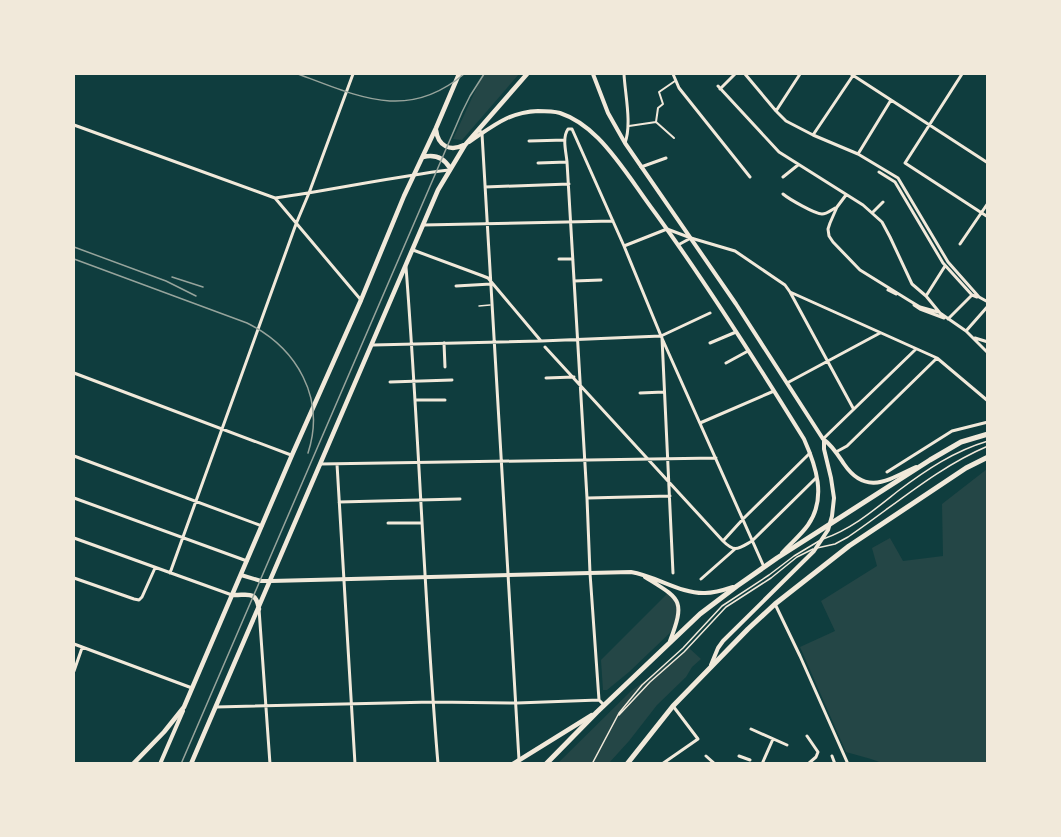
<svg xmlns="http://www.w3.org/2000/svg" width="1061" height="837" viewBox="0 0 1061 837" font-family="Roboto,sans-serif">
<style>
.green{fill:#244646}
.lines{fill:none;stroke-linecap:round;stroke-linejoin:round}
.service{stroke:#f1e9da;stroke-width:1.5}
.pedestrian{stroke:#f1e9da;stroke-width:2}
.minor{stroke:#f1e9da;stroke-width:3}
.tertiary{stroke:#f1e9da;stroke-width:4}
.secondary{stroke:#f1e9da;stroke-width:4}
.primary{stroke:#f1e9da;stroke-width:4.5}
.motorway{stroke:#f1e9da;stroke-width:5}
.rail{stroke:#97a49c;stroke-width:1.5}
</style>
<rect width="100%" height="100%" fill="#0f3d3e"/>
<!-- green -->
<path class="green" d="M483,74H519L462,140L453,139Z
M987,469V763H882L871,759L846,752L800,647L835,631L821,601L877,566L872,548L890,538L903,561L943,556L942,504Z
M667,594L672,597L676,602L678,608L674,629L629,672L607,690H603L601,660Z
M689,648L701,659L692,667L686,677L657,705L629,741L609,763L557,764L631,691Z"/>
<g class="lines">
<!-- service -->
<path class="service" d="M479,306L490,305
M823,539C852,529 874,510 898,491C926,470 954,451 988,441
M817,548L835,544L848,537C894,506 936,468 988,446
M619,715L650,682L684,652L726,607L771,578L797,557L813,549
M592,764L619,713L642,685L683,648L722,606L769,575L794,556L819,541"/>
<!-- pedestrian -->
<path class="pedestrian" d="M656,122L658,108L663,104L659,92L675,81
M656,122L674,138
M629,126L656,122"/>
<!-- minor -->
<path class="minor" d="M624,74C625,94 632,124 625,143
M673,74L679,88L750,177
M745,74L776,111L786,121L813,135L858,154L898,178L948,262L979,297L988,302
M851,74L988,163
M962,74L905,163L988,217
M718,86L779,152L863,205L882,222L890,237L912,284L926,296L940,313L966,331L988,353
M720,89L735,74
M776,111L800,74
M74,125L275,198C333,190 391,177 449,170
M479,129L482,134L519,760
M813,135L854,74
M529,141L565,140
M858,154L891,100
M538,163L567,162
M641,167L666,158
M879,172L895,182L943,263L972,295L977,297
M783,177L798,165
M485,187L569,184
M783,194C789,199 815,214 822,214C827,214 831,210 835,208
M846,195L837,207L830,223L828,229L829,236L833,242L860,270L910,301L920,307L938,312
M275,198L361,300
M872,213L883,202
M423,225L613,221
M960,244L988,203
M678,245L689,239
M624,246L667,229L691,238L735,251L785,285L790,292L937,358L988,401
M413,250L483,276L488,278L541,341
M559,259H573
M406,267C419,433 424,598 438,764
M574,281L601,280
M456,286L491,284
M888,290L896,294
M790,292L853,408
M926,296L945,266
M914,305L920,309L944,318
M948,319L972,295
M966,331L988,306
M662,338L673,573
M975,338L988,342
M444,343L445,367
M710,343L736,332
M373,345L541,341L661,336L710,313
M545,347L723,541C735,553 738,549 752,541L816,478
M726,363L748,351
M74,373L291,455
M546,378L574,377
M390,382L452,380
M787,383L880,333
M640,393L664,392
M415,400H445
M700,423L774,391
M823,439L916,349
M836,452L847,446L937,358
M74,456L262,526
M320,464L716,458
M337,464L355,764
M887,472L952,431L988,422
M74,498L247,561
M588,498L670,496
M339,502L460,499
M388,523H422
M74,538L232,595
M723,541L743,519L810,453
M170,573L296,224L309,193L353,74
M74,578L134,599L139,600L142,597L155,568
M701,579L735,549
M775,604L800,656L848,764
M259,609L270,764
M74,644L192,688
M74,671L82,648
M599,700L590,573L587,498L567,162C566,151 562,138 568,129H572L624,246L661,336L764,567
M216,707L433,702L517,703L599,700L604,705
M751,729L787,745
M807,736L818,752L816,757L808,764
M706,756L715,764
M739,756L750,760
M832,756L835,764
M662,764L698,739L673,706
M762,764L773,739"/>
<!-- tertiary -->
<path class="tertiary" d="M241,575L261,581H271L631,572C656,576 681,594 705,593C715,593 724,590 733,587
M645,577C680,599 686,599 670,641"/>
<!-- secondary -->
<path class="secondary" d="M593,74L608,113L625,143L736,304L823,439C832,445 838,455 844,464C866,496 888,480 916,467
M469,142C492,127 508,112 538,111C545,111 553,111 560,113C575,118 587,127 598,138C620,160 637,189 656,214C709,287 757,363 804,439C816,466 827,498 808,525C801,535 790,544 782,553
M711,665L718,648L723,641L814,551L828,530L832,516L834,498L831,478L824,449V440
M160,764L183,711"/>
<!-- primary -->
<path class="primary" d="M436,130C438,146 450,152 464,145
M423,157C435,154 444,158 450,168
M232,595C246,596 256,589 259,609
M133,764L164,732L184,707L292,455L361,300L404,196L436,128L459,74
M191,764L438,190L465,145L527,74
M513,764L592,715"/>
<!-- motorway -->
<path class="motorway" d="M546,764L597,712L700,614L737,586L777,558L930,460L961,442L988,434
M627,764L673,706L748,629L775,604L849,546L966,468L988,457"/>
<!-- rail -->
<path class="rail" d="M298,74C358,96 407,122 464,74
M74,247L166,281L196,296
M74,259L247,323C297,348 326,398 308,453
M172,277L203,287
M181,764L462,112L470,96L484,74"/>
</g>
<!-- border -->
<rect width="1061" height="837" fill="none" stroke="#f1e9da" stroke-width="150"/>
</svg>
